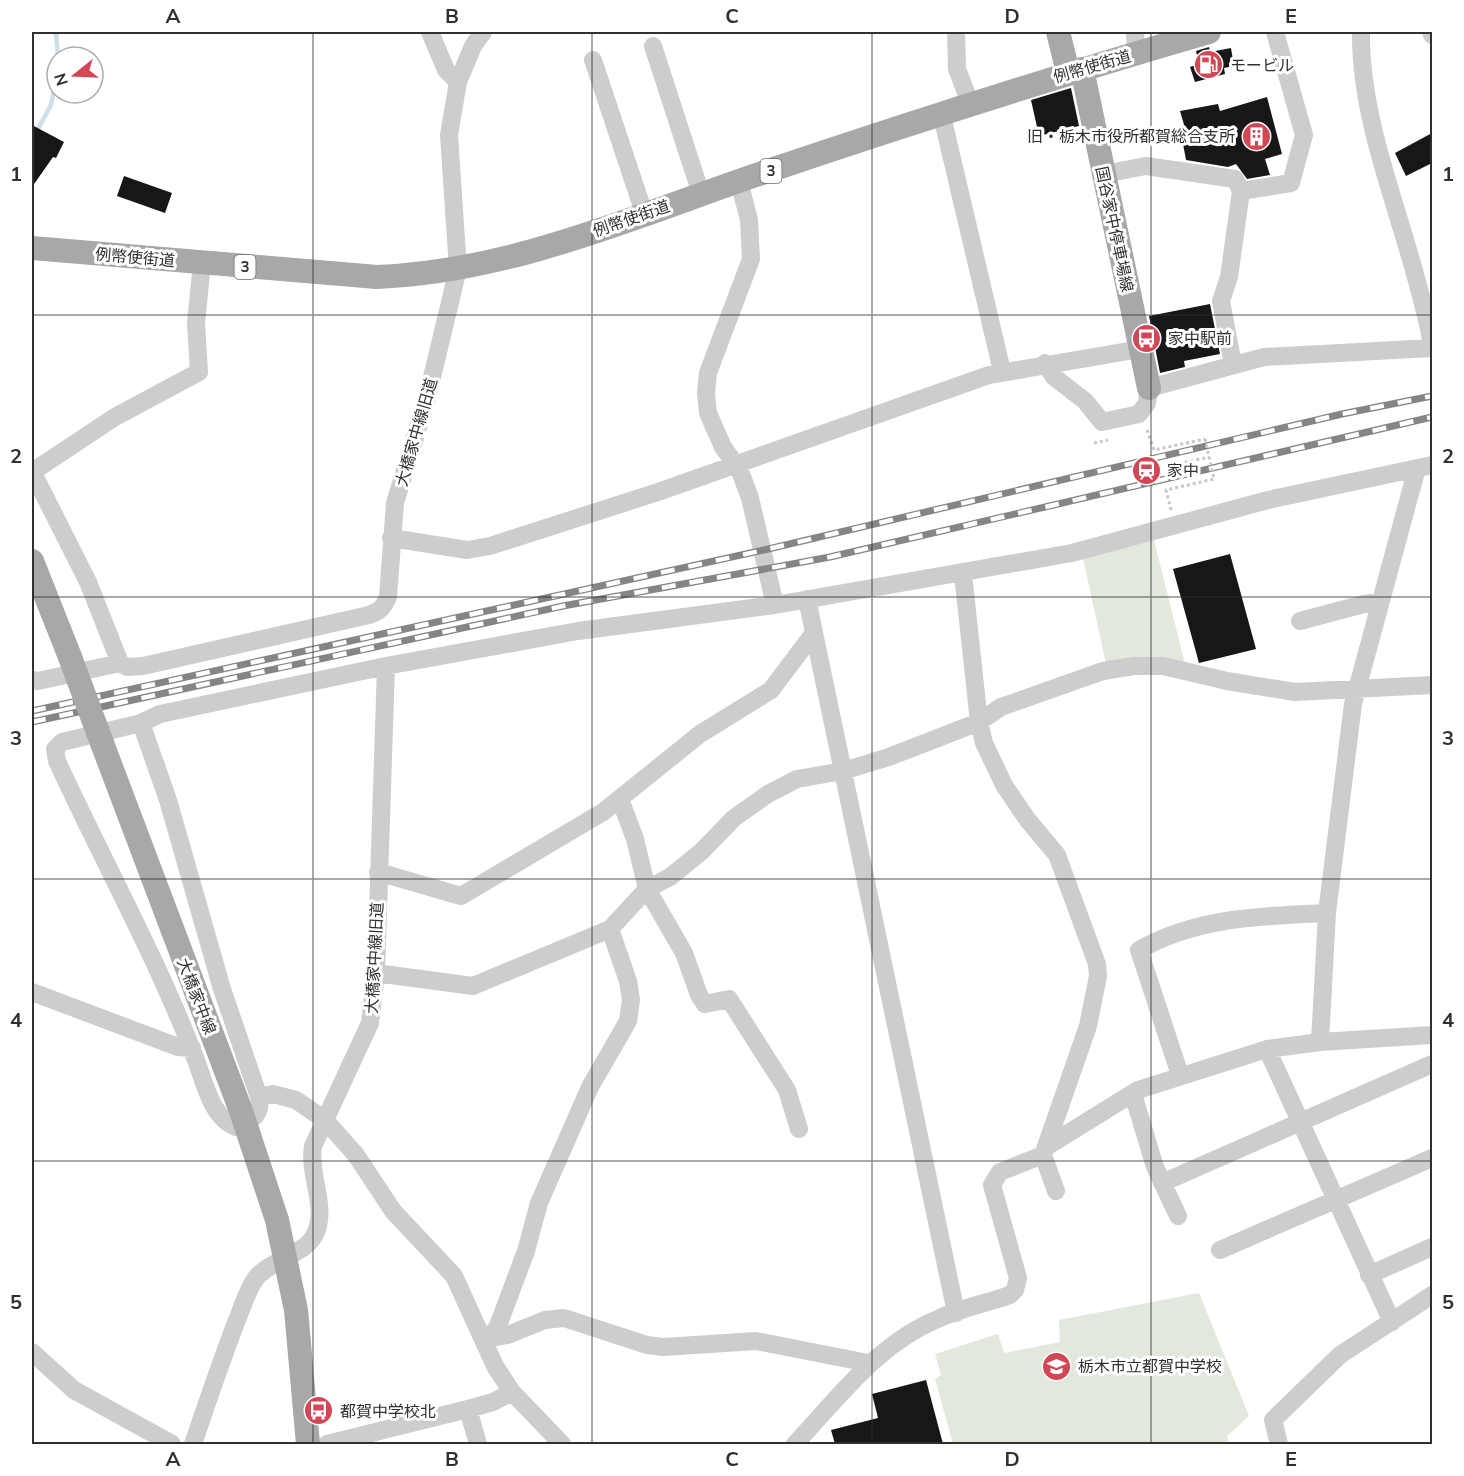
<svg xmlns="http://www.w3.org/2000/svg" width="1464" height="1476" viewBox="0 0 1464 1476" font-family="Mulish,'Noto Sans JP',sans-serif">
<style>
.green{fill:#e3e8dd}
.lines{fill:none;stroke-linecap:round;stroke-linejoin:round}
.stream{stroke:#cedfe9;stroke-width:4.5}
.building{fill:#171717}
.path{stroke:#c7c7c7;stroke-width:3;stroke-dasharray:3 3;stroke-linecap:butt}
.minor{stroke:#cdcdcd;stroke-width:18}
.major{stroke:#a8a8a8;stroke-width:24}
.rail-casing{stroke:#858585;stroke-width:7}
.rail{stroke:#fff;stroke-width:4.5;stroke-dasharray:14;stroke-linecap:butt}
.path-bridge{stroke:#c7c7c7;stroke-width:3;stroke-dasharray:3 3;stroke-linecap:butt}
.major-bridge{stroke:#a8a8a8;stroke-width:24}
.grid{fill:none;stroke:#303030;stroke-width:1.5;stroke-opacity:0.55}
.labels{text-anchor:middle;stroke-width:6;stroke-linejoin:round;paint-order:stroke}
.shield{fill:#fff;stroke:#6e6e6e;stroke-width:1.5}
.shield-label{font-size:15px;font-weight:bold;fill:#303030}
.poi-label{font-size:16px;fill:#303030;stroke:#fff;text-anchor:start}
.street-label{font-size:16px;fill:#303030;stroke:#fff}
.neatline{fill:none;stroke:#303030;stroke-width:2}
.grid-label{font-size:20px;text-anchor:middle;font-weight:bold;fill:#303030}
</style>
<rect width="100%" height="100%" fill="#fff"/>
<!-- green -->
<path class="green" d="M1154,540L1185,664H1106L1083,558Z
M1199,1293L1249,1416L1227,1436L1229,1444H953L935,1379L941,1375L935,1354L998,1334L1004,1353L1060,1342L1059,1320Z"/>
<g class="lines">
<!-- stream -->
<path class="stream" d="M56,32L58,57
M32,140L51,105L57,74"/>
</g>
<!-- building -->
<path class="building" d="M1209,47L1210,52L1231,48L1234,66L1224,68L1225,74L1195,82L1190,67L1199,64L1196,51Z
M1071,88L1079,126L1039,136L1031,100Z
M1267,97L1282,154L1265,159L1270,175L1247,179L1236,164L1228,167L1186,160L1183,144L1189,142L1180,111L1218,104L1220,111Z
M32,125L64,142L56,158L53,157L32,187Z
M1432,133V163L1406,176L1395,153Z
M124,176L172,193L165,213L117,196Z
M1210,304L1220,354L1184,361L1185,367L1160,373L1149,316Z
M1230,554L1256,649L1199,663L1173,569Z
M926,1380L943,1444H835L831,1430L878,1418L872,1394Z"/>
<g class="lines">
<!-- path -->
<path class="path" d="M1147,430L1154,450L1205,439
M1094,443L1108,440
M1173,465L1209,457
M1171,510L1166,490L1214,479"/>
<!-- minor -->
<path class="minor" d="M430,32L446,70L458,82
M956,32L957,69L970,103
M1135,32L1136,53
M1361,32C1360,119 1398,206 1419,289C1424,308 1430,328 1432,347
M1431,32L1432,35
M653,46L701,194
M593,60L644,213
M941,112L1002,371
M1104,174L1146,166L1235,179L1241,191L1291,183L1304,135L1275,32
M739,181L749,220L751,259L708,373L706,393L708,413L723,447L740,471L750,498L775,605
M1045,363L1054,377L1085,401L1102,422L1139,414L1147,403L1149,388L1264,357L1432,348
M1233,365L1221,301L1229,277L1241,191
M32,471L88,582L120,663L38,681L32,680
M32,472L115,417L199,372L196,323L202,263
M391,538L467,550L490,546L661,491L989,375L1140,349
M963,574L979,722L984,743L1004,785L1027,819L1057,855L1097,964L1098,976L1088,1026L1043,1155L1056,1191
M807,599L956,1313
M1300,621L1364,604L1371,603L1379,608
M120,663L127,667L143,666L369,615C380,611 383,608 388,597L395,503L427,398L458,269L449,135L458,82L473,46L483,32
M141,723L168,800L222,989L259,1097C262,1114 252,1122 236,1127C210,1117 204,1079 194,1055C155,954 102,859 57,761L55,749L62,742L141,723L160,714L386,666L578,631L775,605L1072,553L1268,500L1432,465
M620,799L635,839L647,889L684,953L699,995L705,1004L729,999L787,1090L799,1129
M378,872L461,896L603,812L700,734L771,690L814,633
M376,973L473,986L610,929L647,889L670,877L702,851L734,818L768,794L797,779L843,771L889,757L979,722L1001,707L1103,671L1134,666H1163L1227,681L1295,692L1432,685
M32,992L178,1047L192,1048
M1320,1042L1327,913L1353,704L1417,468
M1267,1049L1392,1322
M1180,1075L1139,950C1197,917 1261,916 1327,913
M1133,1094L1155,1167L1178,1216
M259,1097L273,1094L296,1100L325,1120L356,1155L393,1211L454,1276L495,1366L512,1392L562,1444
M1046,1147L1138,1090L1267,1049L1320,1042L1432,1035
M1162,1183L1432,1064
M1220,1250L1432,1158
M1369,1275L1432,1247
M491,1336L498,1326L526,1251L539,1203L590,1087L628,1021L631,1000L628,981L610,929
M485,1339L508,1335L545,1320L564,1318L647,1345L663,1347L756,1341L868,1363
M32,1352L74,1390L172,1444
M468,1409L478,1444
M193,1444C207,1403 221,1361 237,1320C243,1306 247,1290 256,1278C271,1259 307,1255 316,1232C327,1205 308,1174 313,1146L370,1023L376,973L386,666
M327,1444L468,1409L493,1402L512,1392
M795,1444C839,1397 878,1343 940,1318C962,1308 987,1303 1010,1295L1015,1290L1018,1278L992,1185L1000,1172L1043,1155
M1279,1444L1273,1420L1340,1355L1432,1295"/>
<!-- major -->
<path class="major" d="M1058,32L1068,72
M1082,69L1149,388
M32,248L377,277C508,272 634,217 756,175C907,124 1057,76 1209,32
M32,561L70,657
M102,743L241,1111L277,1220L296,1310L308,1444"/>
<defs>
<path id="rail" d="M32,711L764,550L1342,414L1432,396
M32,722L563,606L830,557L1432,417"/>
</defs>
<!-- rail casing -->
<use href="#rail" class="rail-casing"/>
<!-- rail -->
<use href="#rail" class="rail"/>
<!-- path-bridge -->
<path class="path-bridge" d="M1205,439L1214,479"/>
<!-- major-bridge -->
<path class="major-bridge" d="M70,657L102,743"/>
</g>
<!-- grid -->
<path class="grid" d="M313,32V1444M592,32V1444M872,32V1444M1151,32V1444M32,315H1432M32,597H1432M32,879H1432M32,1161H1432"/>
<!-- icons -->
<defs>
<symbol id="fuel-disc" viewBox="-11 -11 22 22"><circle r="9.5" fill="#d24756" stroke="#fff"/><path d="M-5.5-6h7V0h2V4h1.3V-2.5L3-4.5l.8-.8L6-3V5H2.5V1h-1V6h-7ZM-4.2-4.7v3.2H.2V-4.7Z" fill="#fff"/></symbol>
<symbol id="building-disc" viewBox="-11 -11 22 22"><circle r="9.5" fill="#d24756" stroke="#fff"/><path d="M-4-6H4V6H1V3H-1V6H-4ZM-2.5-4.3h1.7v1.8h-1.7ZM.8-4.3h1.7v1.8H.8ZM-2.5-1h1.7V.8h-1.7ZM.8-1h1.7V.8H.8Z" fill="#fff"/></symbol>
<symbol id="bus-disc" viewBox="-11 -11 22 22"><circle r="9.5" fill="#d24756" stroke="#fff"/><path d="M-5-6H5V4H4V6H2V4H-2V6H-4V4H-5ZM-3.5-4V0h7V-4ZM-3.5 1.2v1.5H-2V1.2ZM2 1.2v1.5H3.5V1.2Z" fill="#fff"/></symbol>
<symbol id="station-disc" viewBox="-11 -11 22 22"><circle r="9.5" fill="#d24756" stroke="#fff"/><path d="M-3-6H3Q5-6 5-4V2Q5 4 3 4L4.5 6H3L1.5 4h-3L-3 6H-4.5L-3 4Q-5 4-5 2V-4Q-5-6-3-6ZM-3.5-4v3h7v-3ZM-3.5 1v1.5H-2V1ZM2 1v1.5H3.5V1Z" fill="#fff"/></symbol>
<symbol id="school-disc" viewBox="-11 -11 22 22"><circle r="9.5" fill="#d24756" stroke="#fff"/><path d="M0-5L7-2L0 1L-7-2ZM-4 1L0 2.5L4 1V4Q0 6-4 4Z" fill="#fff"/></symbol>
</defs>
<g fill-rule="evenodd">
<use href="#fuel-disc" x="1192" y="48" width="33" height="33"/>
<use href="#building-disc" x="1240" y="120" width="33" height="33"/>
<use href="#bus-disc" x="1130" y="322" width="33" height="33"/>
<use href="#station-disc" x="1130" y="454" width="33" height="33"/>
<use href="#school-disc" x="1040" y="1350" width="33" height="33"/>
<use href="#bus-disc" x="302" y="1394" width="33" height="33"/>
</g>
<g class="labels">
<!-- shield labels -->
<g class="shield">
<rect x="760.5" y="159" width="21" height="24" rx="4.5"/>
<rect x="234.5" y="255" width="21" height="24" rx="4.5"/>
</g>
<g class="shield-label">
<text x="771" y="176">3</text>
<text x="245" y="272">3</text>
</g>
<!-- poi labels -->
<g class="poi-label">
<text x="1230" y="71">モービル</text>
<text x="1235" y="142" text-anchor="end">旧・栃木市役所都賀総合支所</text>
<text x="1168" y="344">家中駅前</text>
<text x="1167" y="476">家中</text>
<text x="1078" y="1372">栃木市立都賀中学校</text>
<text x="340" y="1417">都賀中学校北</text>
</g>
<!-- street labels -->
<g class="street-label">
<text transform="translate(1092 66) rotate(-16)" y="6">例幣使街道</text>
<text transform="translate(631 218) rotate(-19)" y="6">例幣使街道</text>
<text transform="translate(1115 229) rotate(78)" y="6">国谷家中停車場線</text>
<text transform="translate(135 257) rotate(5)" y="6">例幣使街道</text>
<text transform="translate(416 432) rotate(-74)" y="6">大橋家中線旧道</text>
<text transform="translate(374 958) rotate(-87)" y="6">大橋家中線旧道</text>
<text transform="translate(197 996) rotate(69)" y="6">大橋家中線</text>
</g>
</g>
<!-- border -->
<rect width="1464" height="1476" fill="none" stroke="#ffffff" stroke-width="66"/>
<!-- north arrow -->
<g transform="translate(75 75) rotate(252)"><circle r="28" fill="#ffffff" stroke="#acacac" stroke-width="1.5"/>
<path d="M0-4.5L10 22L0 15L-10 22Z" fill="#d24756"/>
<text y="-9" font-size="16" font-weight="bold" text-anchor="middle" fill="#303030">N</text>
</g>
<rect x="33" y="33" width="1398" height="1410" class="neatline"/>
<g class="grid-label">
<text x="173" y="23">A</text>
<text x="452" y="23">B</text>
<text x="732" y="23">C</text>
<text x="1012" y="23">D</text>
<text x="1291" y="23">E</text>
<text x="16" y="181">1</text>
<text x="1448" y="181">1</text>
<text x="16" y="463">2</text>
<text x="1448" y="463">2</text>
<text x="16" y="745">3</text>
<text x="1448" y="745">3</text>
<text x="16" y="1027">4</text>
<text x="1448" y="1027">4</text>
<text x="16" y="1309">5</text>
<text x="1448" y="1309">5</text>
<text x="173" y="1466">A</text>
<text x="452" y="1466">B</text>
<text x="732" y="1466">C</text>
<text x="1012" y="1466">D</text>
<text x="1291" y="1466">E</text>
</g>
</svg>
